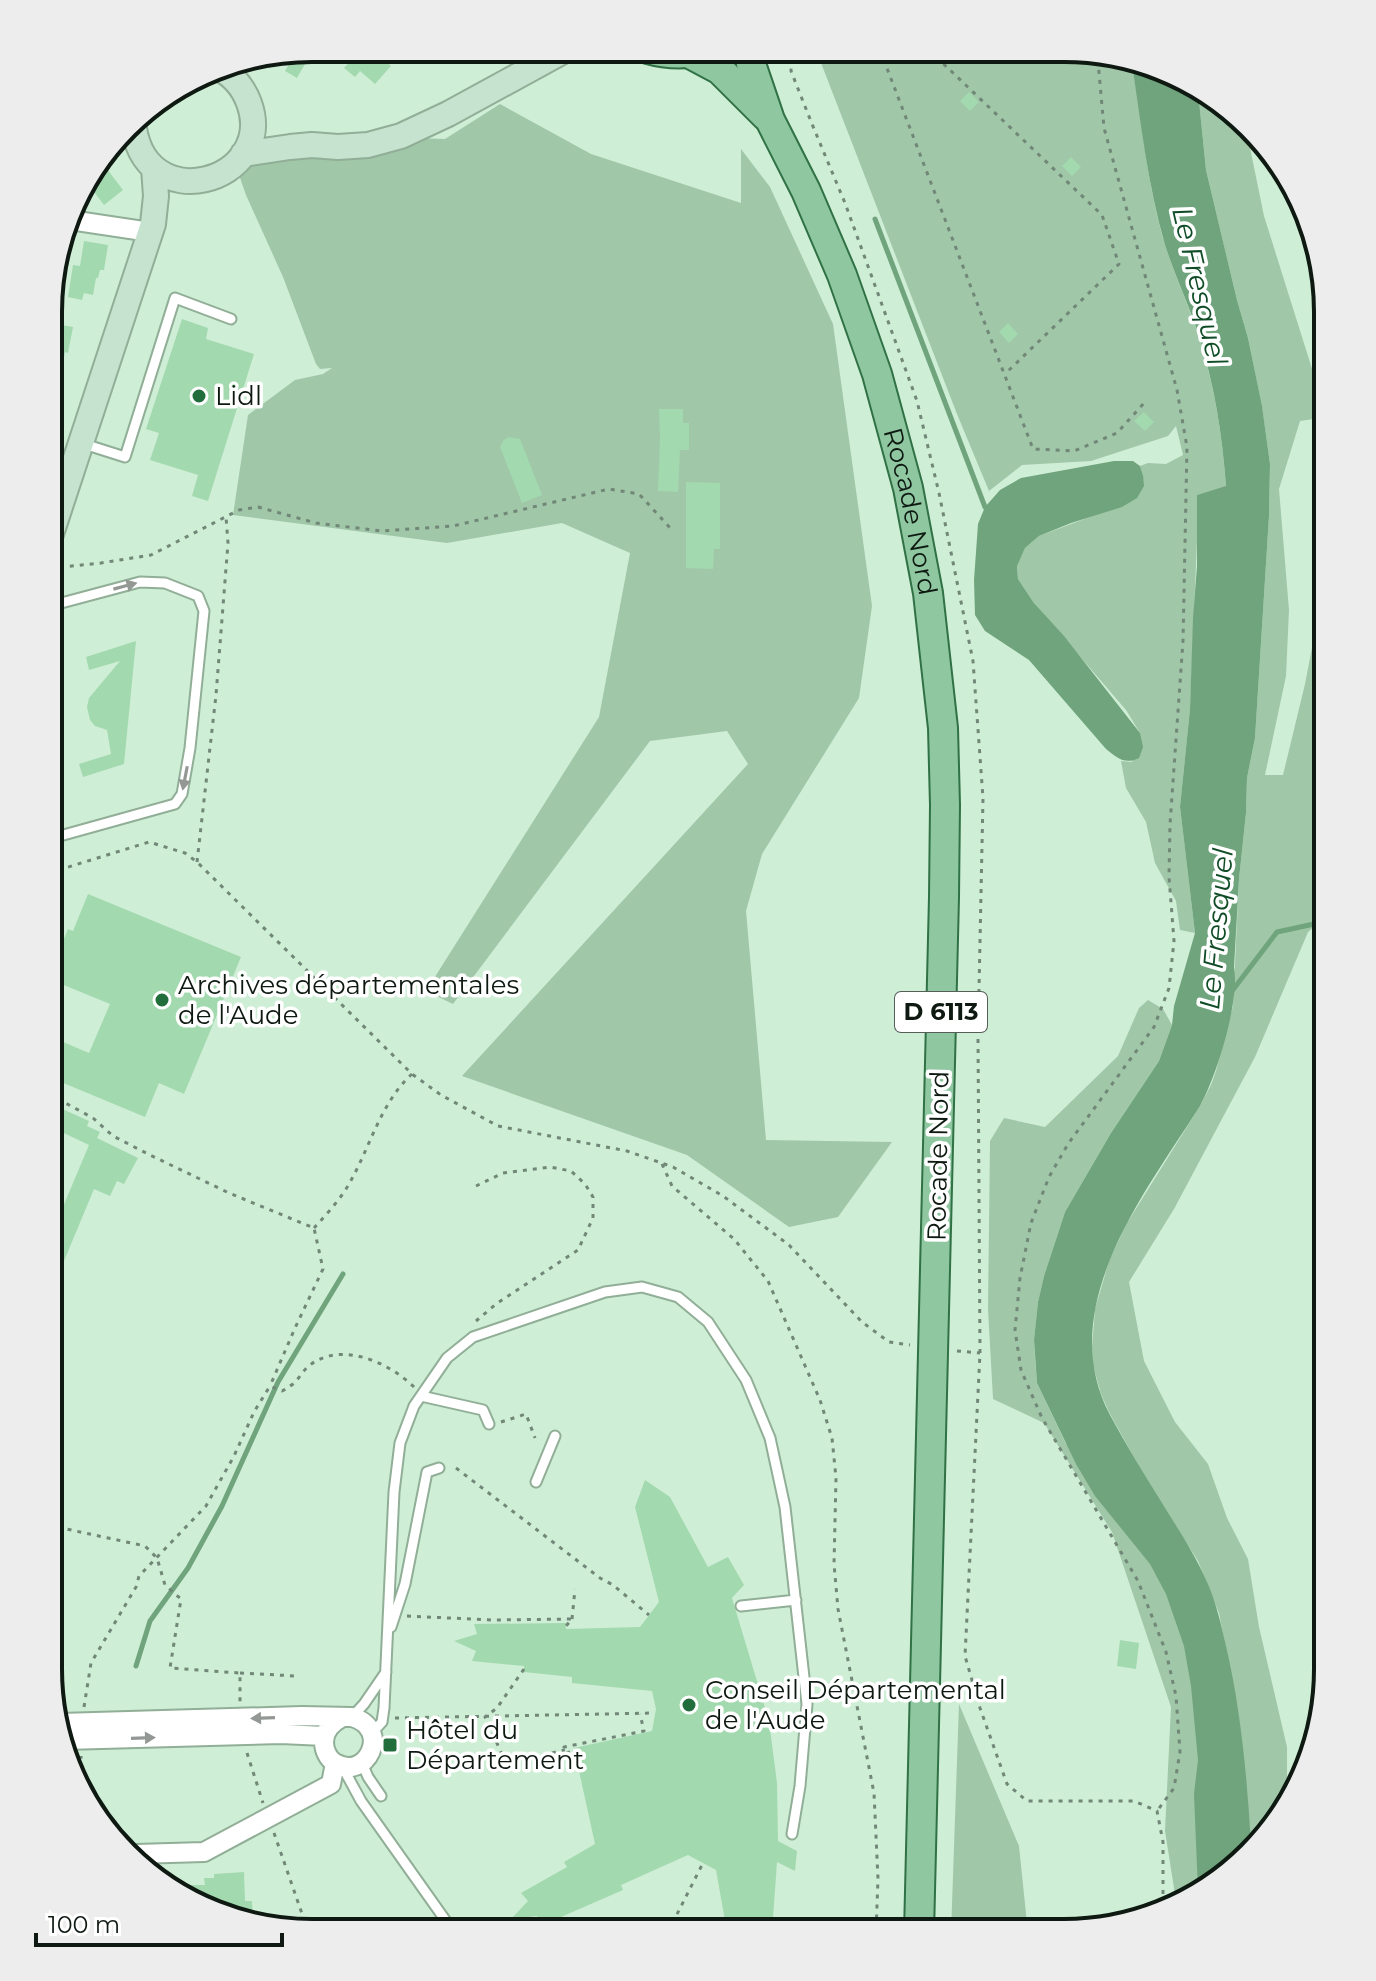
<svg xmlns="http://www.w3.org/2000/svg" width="1376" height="1981" viewBox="0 0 1376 1981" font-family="Montserrat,sans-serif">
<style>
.green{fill:#a0c7a8}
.water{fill:#70a47d}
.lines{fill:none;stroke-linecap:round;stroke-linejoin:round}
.stream{stroke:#70a47d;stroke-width:5}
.building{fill:#a3d9af}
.lane-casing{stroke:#91ae97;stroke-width:13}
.street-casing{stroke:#91ae97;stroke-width:22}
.secondary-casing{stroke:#91ae97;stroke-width:28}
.primary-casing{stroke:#307145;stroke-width:32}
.path{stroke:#718777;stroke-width:3;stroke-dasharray:4 6;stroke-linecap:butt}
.lane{stroke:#fff;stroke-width:9}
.street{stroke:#fff;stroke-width:18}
.secondary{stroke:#c6e3d0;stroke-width:24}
.primary{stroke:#8ec7a0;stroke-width:28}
.oneway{fill:#939894}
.poi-dot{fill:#216d3c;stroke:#fff;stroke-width:3}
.labels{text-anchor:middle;stroke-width:7;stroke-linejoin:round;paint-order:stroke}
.shield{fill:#fff;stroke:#565e58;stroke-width:2}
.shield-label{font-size:24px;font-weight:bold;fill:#0e1911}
.poi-label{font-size:26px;fill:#0e1911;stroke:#fff;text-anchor:start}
.street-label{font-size:26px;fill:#0e1911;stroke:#fff}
.water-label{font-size:28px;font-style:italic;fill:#104d27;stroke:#fff}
.rim{fill:none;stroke:#0e1911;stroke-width:4}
</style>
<rect width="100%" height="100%" fill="#cfeed6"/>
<!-- green -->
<path class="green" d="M816,50H1099L1132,64C1142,122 1148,189 1165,245C1175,276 1189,306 1199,337C1215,389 1222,433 1226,487L1197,495L1198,516L1190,709L1180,807L1195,933L1180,930L1176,901L1155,863L1146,822L1126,788L1121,761L1132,762L1140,733L1126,710L1034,603L1018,579L1017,565L1025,548L1039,536L1095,515L1143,475L1140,466L1148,463L1166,464L1183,455L1176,426L1168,436L1091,461L1022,465L989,491L957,414Z
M1198,91L1224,102L1246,128L1264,216L1313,372L1328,378V417L1300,421L1279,489L1289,610L1286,676L1265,775H1283L1305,684L1323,591L1328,587V771L1319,813L1328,824V915L1308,932L1255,1057L1174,1209L1129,1282L1144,1361L1175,1422L1208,1464L1227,1518L1248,1559L1259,1627L1287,1747V1804L1283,1816L1251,1844L1238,1711L1219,1613L1198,1561L1143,1474L1109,1412L1101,1394L1093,1365L1092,1348L1095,1309L1109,1261L1127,1223L1200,1106L1211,1085L1216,1071L1233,1006L1239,879L1246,813L1247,778L1255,738L1269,516L1270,464L1262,407L1248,338L1237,300L1206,170Z
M500,104L591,154L741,203V149L770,187L833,324L872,606L859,698L762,854L746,911L766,1140L892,1142L838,1217L789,1227L687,1155L462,1076L748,764L727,731L650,741L453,1004L426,991L599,717L630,553L562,523L447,543L233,515L248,415L295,380L323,374L332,368L320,369L316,364L283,277L246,195L237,169L353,136L445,139Z
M1148,1000L1163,1009L1172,1025L1159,1061L1111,1133L1065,1212L1044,1276L1038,1302L1034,1340L1035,1359L1037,1383L1066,1444L1085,1462L1161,1572L1194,1661L1203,1816L1202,1886L1180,1906L1177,1907L1165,1831L1171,1707L1112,1532L1044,1423L993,1399L988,1309L990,1141L1004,1118L1045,1127L1118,1056L1139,1008Z
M959,1704L1019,1846L1028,1933H951Z"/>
<!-- water -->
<path class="water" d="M1132,64L1198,91L1206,170L1237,300L1248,338L1262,406L1270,464L1269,516L1255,738L1247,778L1246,813L1239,879L1234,967C1240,1001 1217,1075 1200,1106C1145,1193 1053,1307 1110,1415C1126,1445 1144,1474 1162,1503C1178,1529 1195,1554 1207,1582C1216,1602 1221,1624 1226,1646C1241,1710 1247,1777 1251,1844L1198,1891L1194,1794L1198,1760L1191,1686L1184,1646L1166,1594L1150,1564L1095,1496L1076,1464L1037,1383L1034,1340L1038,1302L1044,1276L1065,1212L1111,1133L1159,1061L1172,1025L1174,1006L1195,933L1180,807L1190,709L1193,618L1197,566V495L1226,486C1222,433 1215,388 1199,336C1189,305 1175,276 1165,245C1148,186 1141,124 1132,64Z
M1114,461H1133L1140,466L1143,475L1144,486L1137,498L1122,507L1071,523L1039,536L1025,548L1017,566L1018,579L1034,603L1064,636L1140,733L1143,747L1139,758C1125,765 1117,758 1106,749L1029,660L985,631L975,615L974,580L978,524L985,507L1000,490L1021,478Z"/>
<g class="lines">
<!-- stream -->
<path class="stream" d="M875,219L985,507
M1232,991L1277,932L1328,921
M136,1666L150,1621L188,1568L222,1506L278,1382L343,1274"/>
</g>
<!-- building -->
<path class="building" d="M314,48L297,78L285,71L297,50Z
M362,48H371L391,66L375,84L360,71L355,77L344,68Z
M969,92L979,102L970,111L960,101Z
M1071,157L1081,167L1072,176L1062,166Z
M107,169L123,190L104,205L88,184Z
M84,241L108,245L104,270H100L98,278H96L93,295L84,293L82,300L68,297L73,265L80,266Z
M182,319L208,328L206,339L254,354L208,501L192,496L198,475L150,460L159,433L146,429Z
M50,323L73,327L68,353L65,352L62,368L50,366Z
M1008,323L1018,334L1009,343L999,332Z
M659,409H683V423H689V450H680L678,492L658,491L660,437Z
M1144,412L1154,422L1145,431L1134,421Z
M508,437L520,439L542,495L522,503L500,447L503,441Z
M686,482L720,483V549H714L713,569L686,568Z
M136,641L124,764L83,777L79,764L111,754L107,730L95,726L90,720L87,707L89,698L120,661L89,670L86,657Z
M88,894L241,957L184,1094L159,1083L145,1117L49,1077V1036L89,1053L110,1004L49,979V975L68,929L73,931Z
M49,1103L89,1121L87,1126L100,1132L97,1138L138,1158L124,1184L117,1181L110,1196L94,1189L59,1273L49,1270V1240L89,1145L49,1126Z
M645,1480L670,1497L708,1567L728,1557L744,1585L732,1598L769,1721L777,1783L778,1841L797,1851L795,1871L777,1862L772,1932H727L716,1870L688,1855L621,1885L623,1890L538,1927L537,1916L511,1919L528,1901L521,1893L567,1867L564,1862L595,1844L574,1748L652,1731L656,1709L652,1691L572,1683V1677L524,1672V1666L472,1661L476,1651L454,1641L477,1634L474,1624L566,1623V1629L640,1627L659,1602L635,1507Z
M1120,1640L1139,1643L1136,1669L1117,1666Z
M244,1872L245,1901H252L253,1921L165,1888L163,1885H205L204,1878H214V1874Z"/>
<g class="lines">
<defs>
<path id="lane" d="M84,444L125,457L175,298L231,319
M49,839L175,804L182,794L190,748L204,611L198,596L165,583L140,582L50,606
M421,1396L483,1410L489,1424
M536,1482L555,1436
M741,1606L796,1600
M391,1627L405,1584L427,1472L439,1468
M352,1717L364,1704L386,1672
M372,1733L382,1722L384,1708L394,1492L400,1443L414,1406L447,1358L473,1337L605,1292L642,1287L678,1297L708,1322L746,1380L770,1438L785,1507L807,1704L800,1786L792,1834
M362,1763L368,1777L381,1796
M342,1766L361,1801L453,1931"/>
<path id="street" d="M70,220L150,232
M60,1723L302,1716L352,1717C393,1729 366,1782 335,1763C328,1759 324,1750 324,1742C324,1730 332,1723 341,1718
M65,1740L281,1734L324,1736
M136,1854L204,1852L331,1784L335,1763"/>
<path id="secondary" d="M133,120C141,222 278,182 249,103C243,87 233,75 218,68
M243,154L290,147L312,145L338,147L368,145L401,136L448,114L567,49
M50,537L153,224L156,196L154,168"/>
<g id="primary">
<path d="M648,49C669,55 686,55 706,50"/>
<path id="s1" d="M749,49L751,64L770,120L806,191L842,275L877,374L908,488L928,593L943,728L945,805L944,897L919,1933"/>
<path d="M690,54L720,70L766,116"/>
</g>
</defs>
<!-- lane casing -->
<use href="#lane" class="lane-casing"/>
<!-- street casing -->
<use href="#street" class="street-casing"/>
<!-- secondary casing -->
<use href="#secondary" class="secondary-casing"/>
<!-- primary casing -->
<use href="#primary" class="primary-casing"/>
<!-- path -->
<path class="path" d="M794,49L792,56L791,71L812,124L845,203L917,401L939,493L973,661L983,798L978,1037L980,1353L965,1656L980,1708L1007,1784L1027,1801H1134L1157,1811L1163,1842V1910
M880,50L1033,449L1074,451L1117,433L1145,402
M929,50L1102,215L1119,264L1006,373
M1097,50L1104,128L1177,390L1187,447L1183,641L1170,824L1169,877L1174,941L1169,988L1154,1027L1068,1144L1049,1177L1031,1223L1020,1278L1015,1330L1021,1370L1042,1418L1138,1581L1166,1652L1176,1696L1180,1752L1174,1788L1157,1811
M50,565L63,567L101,563L151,555L239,510L258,507L316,523L381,531L453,526L609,489L639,494L672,530
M197,862L216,695L228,543L226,517
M49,873L149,842L185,853L197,862L412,1074L441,1095L498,1126L627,1151L673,1167L723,1196L789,1245L862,1322L889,1342L910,1345
M49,1094L93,1118L113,1136L150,1155L229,1193L314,1228L323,1269L295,1328L270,1386
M662,1164L672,1186L734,1239L768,1281L820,1400L832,1438L836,1478L834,1564L838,1609L874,1793L878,1879L876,1932
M476,1186L503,1173L550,1167L571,1171L585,1184L593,1197V1218L578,1250L496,1304L476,1321
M314,1228C325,1216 337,1203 346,1189C369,1152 379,1104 412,1074
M957,1351L980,1353
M501,1422L526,1414L535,1438
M456,1468L600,1578L613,1585L649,1615
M48,1525L145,1546L157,1558L165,1585L181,1599L170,1668L240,1673V1702
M407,1616L492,1620L572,1619L566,1626
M572,1619L575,1589
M524,1669L497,1708L485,1717L506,1763L565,1750
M240,1673L296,1676
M84,1707L91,1663L136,1587L139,1576L206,1506L234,1456L254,1412L270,1386L282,1391C286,1389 289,1387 293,1384C299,1379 303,1370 310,1365C342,1341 388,1362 414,1387
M395,1718L655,1713
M570,1752L565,1753L564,1747L644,1731L640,1714
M247,1753L263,1803
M77,1788L82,1770L81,1756
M274,1833L308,1931
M668,1932L703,1863"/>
<!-- lane -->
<use href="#lane" class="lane"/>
<!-- street -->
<use href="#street" class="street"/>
<!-- secondary -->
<use href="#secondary" class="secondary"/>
<!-- primary -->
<use href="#primary" class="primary"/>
</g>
<!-- one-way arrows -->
<defs><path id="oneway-solid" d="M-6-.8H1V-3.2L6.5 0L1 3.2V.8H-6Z" transform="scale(2)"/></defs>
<g class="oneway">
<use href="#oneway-solid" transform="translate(125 586) rotate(-15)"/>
<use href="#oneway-solid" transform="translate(185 778) rotate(101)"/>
<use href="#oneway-solid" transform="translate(263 1718) rotate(178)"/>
<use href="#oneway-solid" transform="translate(143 1738) rotate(-2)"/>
</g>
<!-- markers -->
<g class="poi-dot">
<circle cx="199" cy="396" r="8"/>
<circle cx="162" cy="1000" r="8"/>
<circle cx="689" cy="1705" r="8"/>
<rect x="382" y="1737" width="16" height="16" rx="4"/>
</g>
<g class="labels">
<!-- shield labels -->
<rect class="shield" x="895" y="992" width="92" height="40" rx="6"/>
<g class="shield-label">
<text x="941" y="1020">D 6113</text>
</g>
<!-- poi labels -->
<g class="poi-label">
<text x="215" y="405">Lidl</text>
<text x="178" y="994">Archives départementales<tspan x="178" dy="30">de l'Aude</tspan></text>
<text x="705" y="1699">Conseil Départemental<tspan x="705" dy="30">de l'Aude</tspan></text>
<text x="406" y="1739">Hôtel du<tspan x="406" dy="30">Département</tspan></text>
</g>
<!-- street labels -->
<g class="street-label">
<text dy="9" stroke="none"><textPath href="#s1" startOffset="492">Rocade Nord</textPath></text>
<text transform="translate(938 1156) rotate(-89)" y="9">Rocade Nord</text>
</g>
<!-- water labels -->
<g class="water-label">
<text transform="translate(1200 286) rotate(77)" y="10">Le Fresquel</text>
<text transform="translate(1216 929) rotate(-85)" y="10">Le Fresquel</text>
</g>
</g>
<!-- crop -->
<path d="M0 0H1376V1981H0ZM312 62H1064A250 250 0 0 1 1314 312V1669A250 250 0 0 1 1064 1919H312A250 250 0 0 1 62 1669V312A250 250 0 0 1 312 62Z" fill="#ecedec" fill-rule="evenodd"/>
<path class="rim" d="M312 62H1064A250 250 0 0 1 1314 312V1669A250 250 0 0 1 1064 1919H312A250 250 0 0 1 62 1669V312A250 250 0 0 1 312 62Z"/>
<!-- scale -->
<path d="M36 1933v12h246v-12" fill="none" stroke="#0e1911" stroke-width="4"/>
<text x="48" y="1933" font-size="24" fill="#0e1911" stroke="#ffffff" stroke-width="6" paint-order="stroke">100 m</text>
</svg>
